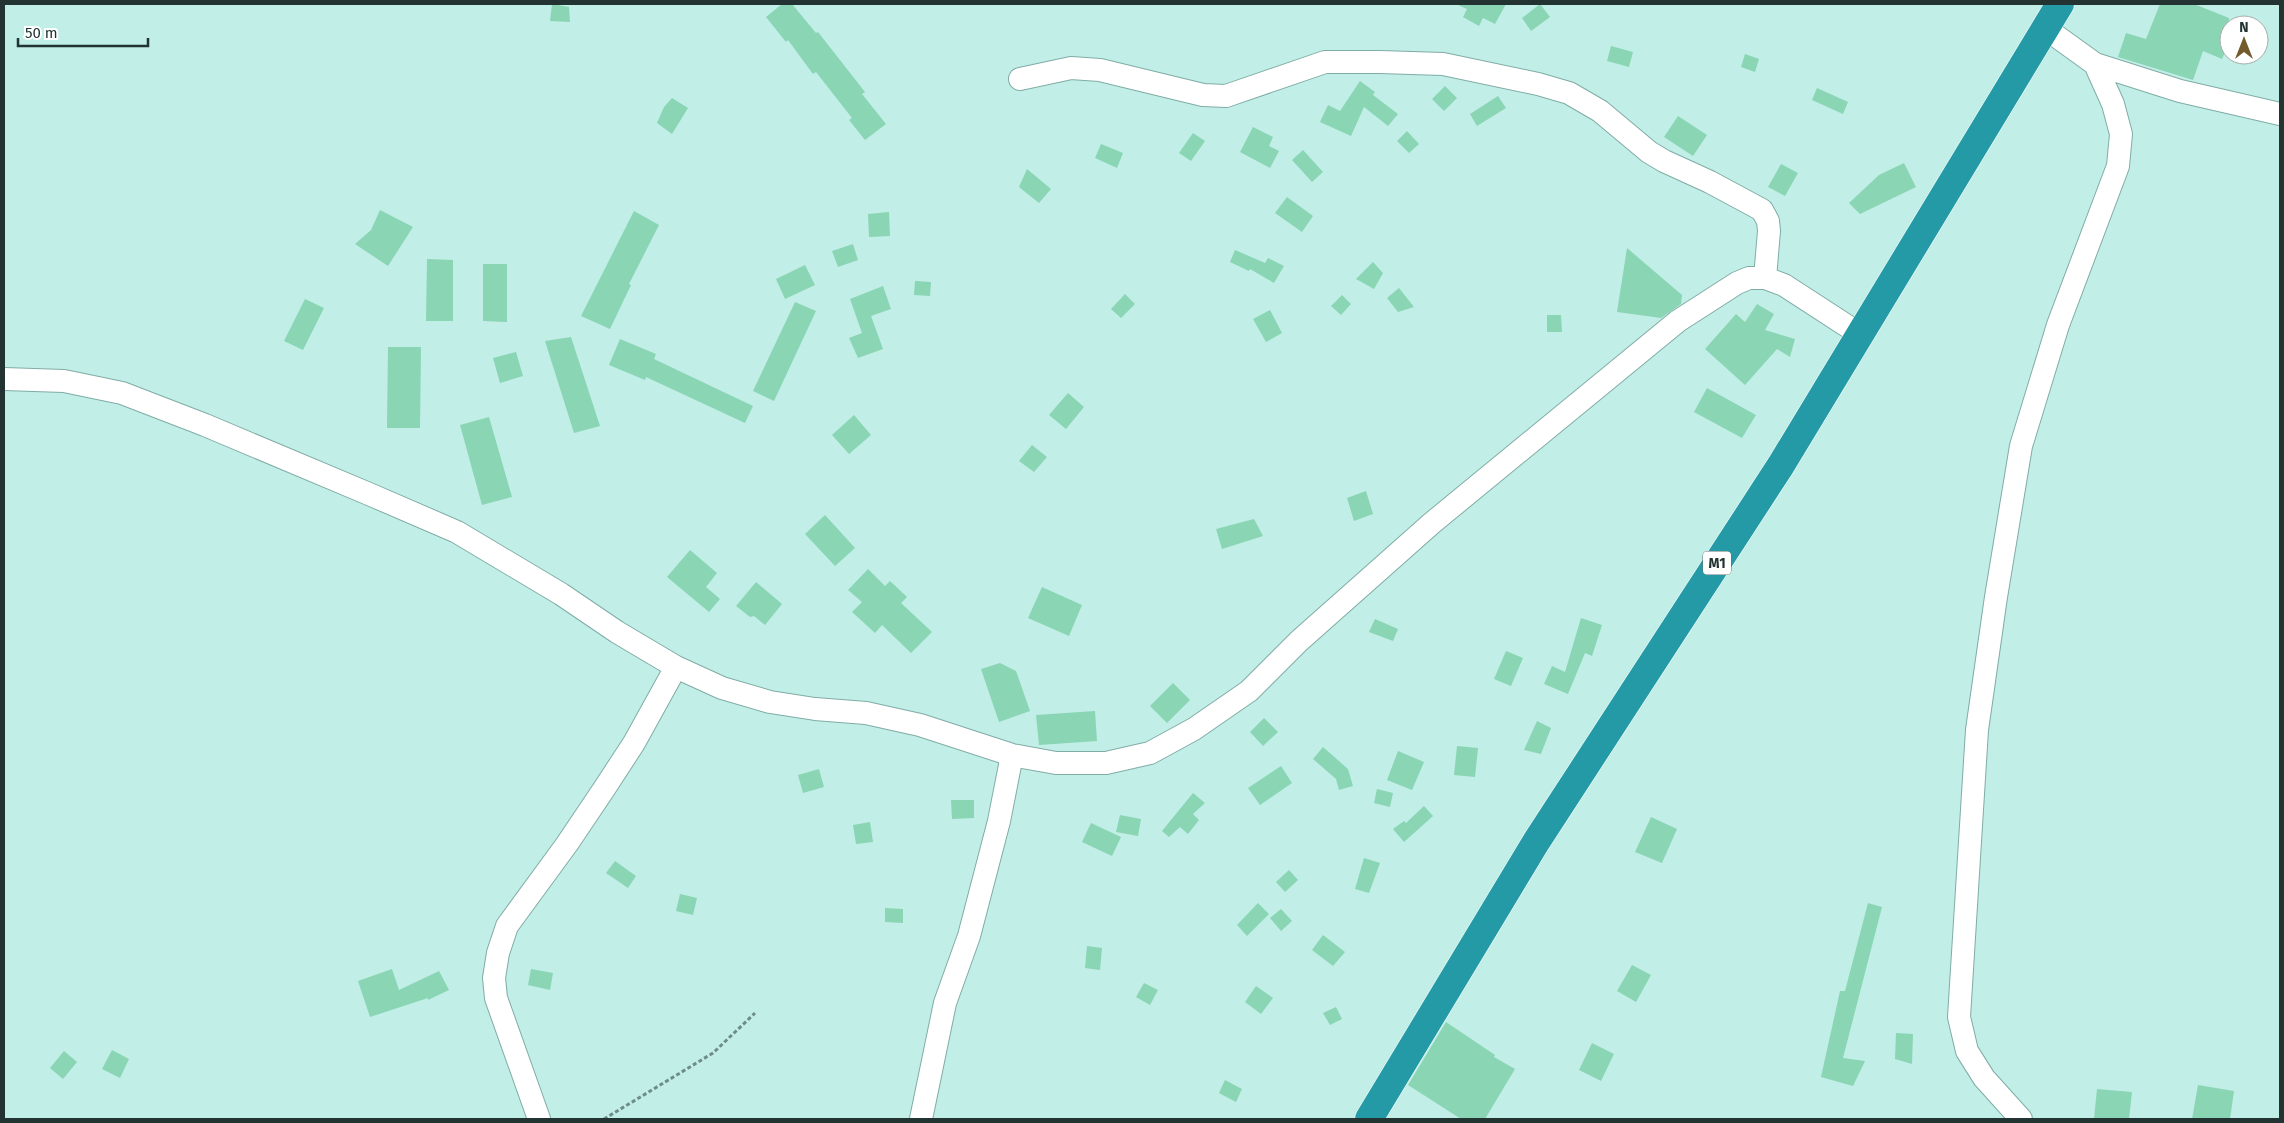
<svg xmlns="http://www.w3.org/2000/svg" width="2284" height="1123" viewBox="0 0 2284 1123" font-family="'Fira Sans',sans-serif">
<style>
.building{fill:#8ad5b4}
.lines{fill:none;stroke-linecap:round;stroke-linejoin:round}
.minor-casing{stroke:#80aca6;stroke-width:24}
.highway-casing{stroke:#fff;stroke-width:29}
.path{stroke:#6e8c88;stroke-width:3;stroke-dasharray:4 2.5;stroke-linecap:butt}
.minor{stroke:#fff;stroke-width:22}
.highway{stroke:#249aa7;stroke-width:28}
.labels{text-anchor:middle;stroke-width:4.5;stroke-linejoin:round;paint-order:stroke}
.shield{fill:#fff;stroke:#64706f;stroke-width:1}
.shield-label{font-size:14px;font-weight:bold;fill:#223331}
</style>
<rect width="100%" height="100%" fill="#c1eee7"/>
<!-- building -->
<path class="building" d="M552,4L569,7L570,22L550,21Z
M782,4H792L816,33L818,32L865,92L862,94L886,124L865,140L849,120L852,118L816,72L813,74L788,40L786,42L766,17Z
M1456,4H1506L1495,24L1483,18L1479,26L1463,17L1467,9Z
M1540,4L1550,17L1531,31L1522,18Z
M2160,4H2194L2229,18V43L2222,59L2203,51L2193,80L2118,57L2126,33L2146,39Z
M1611,46L1633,52L1629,67L1607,61Z
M1745,54L1759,59L1755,72L1741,67Z
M1360,81L1375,92L1373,95L1398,114L1388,126L1364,107L1351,136L1320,122L1328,105L1340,111Z
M1445,86L1457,98L1444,111L1432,99Z
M1817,88L1848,102L1843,114L1812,100Z
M1498,96L1506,108L1477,126L1470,114Z
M672,98L688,108L672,134L657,123L664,107Z
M1678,116L1707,135L1693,156L1664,137Z
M1253,127L1273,137L1269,146L1279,151L1270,168L1240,152Z
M1407,131L1419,144L1409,153L1397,141Z
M1193,133L1205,141L1191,161L1179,153Z
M1101,144L1123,153L1117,168L1095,158Z
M1303,150L1323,172L1312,182L1292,160Z
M1904,163L1916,187L1860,214L1849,203L1879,175Z
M1781,164L1798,173L1785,196L1768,187Z
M1027,169L1051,189L1039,203L1019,187Z
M1287,197L1313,216L1302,232L1275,213Z
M380,210L413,227L388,266L355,244L371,230Z
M634,211L659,225L629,284L631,285L610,329L581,316Z
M889,212L890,236L869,237L868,214Z
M853,244L858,260L838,267L832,251Z
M1627,248L1682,295L1681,304L1661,318L1617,312Z
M1235,250L1265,263L1268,258L1284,266L1274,283L1250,269L1249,271L1230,262Z
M427,259L453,260V321H426Z
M1373,262L1383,273L1374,289L1356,279Z
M483,264H507V322L483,321Z
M805,265L815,285L785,299L776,279Z
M915,281L931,282L930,296L914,295Z
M883,286L891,309L871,316L883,349L858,358L849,338L862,333L850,299Z
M1399,288L1414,307L1398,312L1387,298Z
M1125,294L1135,304L1121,318L1111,309Z
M1342,295L1351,304L1341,315L1331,306Z
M305,299L324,308L303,350L284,341Z
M795,302L816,311L774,401L753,391Z
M1757,304L1774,314L1765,330L1795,339L1790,357L1777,349L1745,385L1705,349L1736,314L1745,322Z
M1270,310L1282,333L1266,342L1253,319Z
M1547,315H1561L1562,332H1547Z
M571,337L600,426L574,433L545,341Z
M620,339L656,354L654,359L753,406L745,423L646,377L645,380L609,365Z
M388,347H421L420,428H387Z
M516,352L523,376L500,383L493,358Z
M1707,388L1756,415L1742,438L1694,412Z
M1068,393L1084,407L1066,429L1049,415Z
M854,415L871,435L849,454L832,435Z
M489,417L512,497L482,505L460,425Z
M1032,445L1047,457L1034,472L1019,461Z
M1366,491L1373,514L1354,521L1347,498Z
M825,515L855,548L835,566L805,534Z
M1254,519L1263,536L1222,549L1216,529Z
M690,550L717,573L706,587L720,599L709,612L667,577Z
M868,569L885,586L890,581L907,597L901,603L932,632L911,653L882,625L875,633L852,612L862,602L848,590Z
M756,582L782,604L765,625L754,616L750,617L736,606Z
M1042,587L1082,605L1069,636L1028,618Z
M1581,618L1602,625L1592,656L1585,653L1568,694L1544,684L1552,666L1565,672Z
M1375,619L1398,629L1393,641L1369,632Z
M1506,651L1523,658L1511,686L1494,679Z
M1000,663L1016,671L1030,711L999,722L981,669Z
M1173,683L1190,700L1167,723L1150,706Z
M1095,711L1097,741L1039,745L1036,715Z
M1264,718L1278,732L1263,746L1250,732Z
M1537,721L1551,728L1541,754L1524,750Z
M1457,746L1478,748L1475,777L1454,775Z
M1323,747L1348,769L1353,786L1339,790L1336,779L1313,759Z
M1398,751L1424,762L1412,790L1387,780Z
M1281,766L1292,783L1260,805L1248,788Z
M819,769L824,787L803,793L798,775Z
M1377,789L1393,793L1390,807L1374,803Z
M1193,793L1205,803L1193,814L1199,820L1188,834L1180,827L1169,837L1162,831Z
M951,800H974V818L952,819Z
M1424,806L1433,816L1404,842L1393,829L1404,821L1406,823Z
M1120,815L1141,819L1138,836L1116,832Z
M1651,817L1677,829L1662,863L1635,852Z
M870,822L873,842L856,844L853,825Z
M1091,823L1121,837L1112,856L1082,842Z
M1364,858L1380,863L1369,893L1355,889Z
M615,861L636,876L628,888L606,873Z
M1289,870L1298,880L1285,892L1276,882Z
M680,894L697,898L693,915L676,911Z
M1258,903L1269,914L1247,936L1237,925Z
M1868,903L1882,907L1843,1058L1865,1061L1853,1086L1821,1077L1840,991H1845Z
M885,908L903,909V923L885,922Z
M1281,909L1292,921L1281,931L1270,918Z
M1323,935L1345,952L1333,966L1312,950Z
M1087,946L1102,948L1100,970L1085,968Z
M1632,965L1651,975L1636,1002L1617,991Z
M392,969L399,990L439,971L449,990L428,1000V998L370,1017L358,981Z
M531,969L553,973L550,990L528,985Z
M1144,983L1158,990L1150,1005L1136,997Z
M1256,986L1273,998L1261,1014L1245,1002Z
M1336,1007L1342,1019L1330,1025L1323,1013Z
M1446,1022L1495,1055L1494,1057L1515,1069L1485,1119H1461L1408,1085Z
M1896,1033L1913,1034L1912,1064L1895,1059Z
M1592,1043L1614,1054L1601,1081L1579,1070Z
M112,1050L129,1059L120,1078L102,1069Z
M64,1051L77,1062L63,1079L50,1068Z
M1225,1080L1242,1089L1236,1102L1219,1093Z
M2198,1085L2234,1091L2230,1119H2192Z
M2097,1089L2132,1092L2129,1119H2094Z"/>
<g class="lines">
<defs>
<path id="minor" d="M2045,28L2095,64L2180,91L2280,114
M1020,79L1071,68L1100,70L1203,95L1226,96L1325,62H1380L1443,64L1538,84L1569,93L1600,111L1649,152L1664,161L1710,182L1762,210L1768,221L1769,231L1765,278
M4,379L64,381L122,393L205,425L369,494L457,532L561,594L617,632L676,667L722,688L770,702L815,709L866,713L920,725L1012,755L1056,763H1106L1150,753L1194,729L1249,691L1299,641L1432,523L1678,321L1737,283L1749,278H1765L1784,285L1861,335
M539,1119L496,998L494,978L498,953L507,926L567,844L604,789L634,743L676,667
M921,1119L945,1003L969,936L999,821L1012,755
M2021,1119L1984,1078L1967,1051L1959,1017L1977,730L1996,597L2021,446L2058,325L2118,166L2121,134L2113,104L2095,64"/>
<path id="highway" d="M1369,1119L1536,842L1781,465L2060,4"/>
</defs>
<!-- minor casing -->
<use href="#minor" class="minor-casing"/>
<!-- highway casing -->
<use href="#highway" class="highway-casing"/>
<!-- path -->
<path class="path" d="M604,1119L713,1053L755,1013"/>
<!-- minor -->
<use href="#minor" class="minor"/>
<!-- highway -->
<use href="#highway" class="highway"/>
</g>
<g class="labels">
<!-- shield labels -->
<rect class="shield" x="1703" y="551.5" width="28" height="23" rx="4"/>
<g class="shield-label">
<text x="1717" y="568">M1</text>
</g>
</g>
<!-- border -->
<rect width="2284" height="1123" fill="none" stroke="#223331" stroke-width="10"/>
<!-- north arrow -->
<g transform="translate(2244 40)"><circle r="24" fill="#ffffff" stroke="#a7adad"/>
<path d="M0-4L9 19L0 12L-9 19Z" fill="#745b2c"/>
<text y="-8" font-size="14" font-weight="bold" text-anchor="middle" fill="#223331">N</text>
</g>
<!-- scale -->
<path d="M18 38v8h130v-8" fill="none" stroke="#223331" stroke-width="2.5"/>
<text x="25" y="38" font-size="15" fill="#223331" stroke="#ffffff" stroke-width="4" paint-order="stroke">50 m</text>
</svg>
